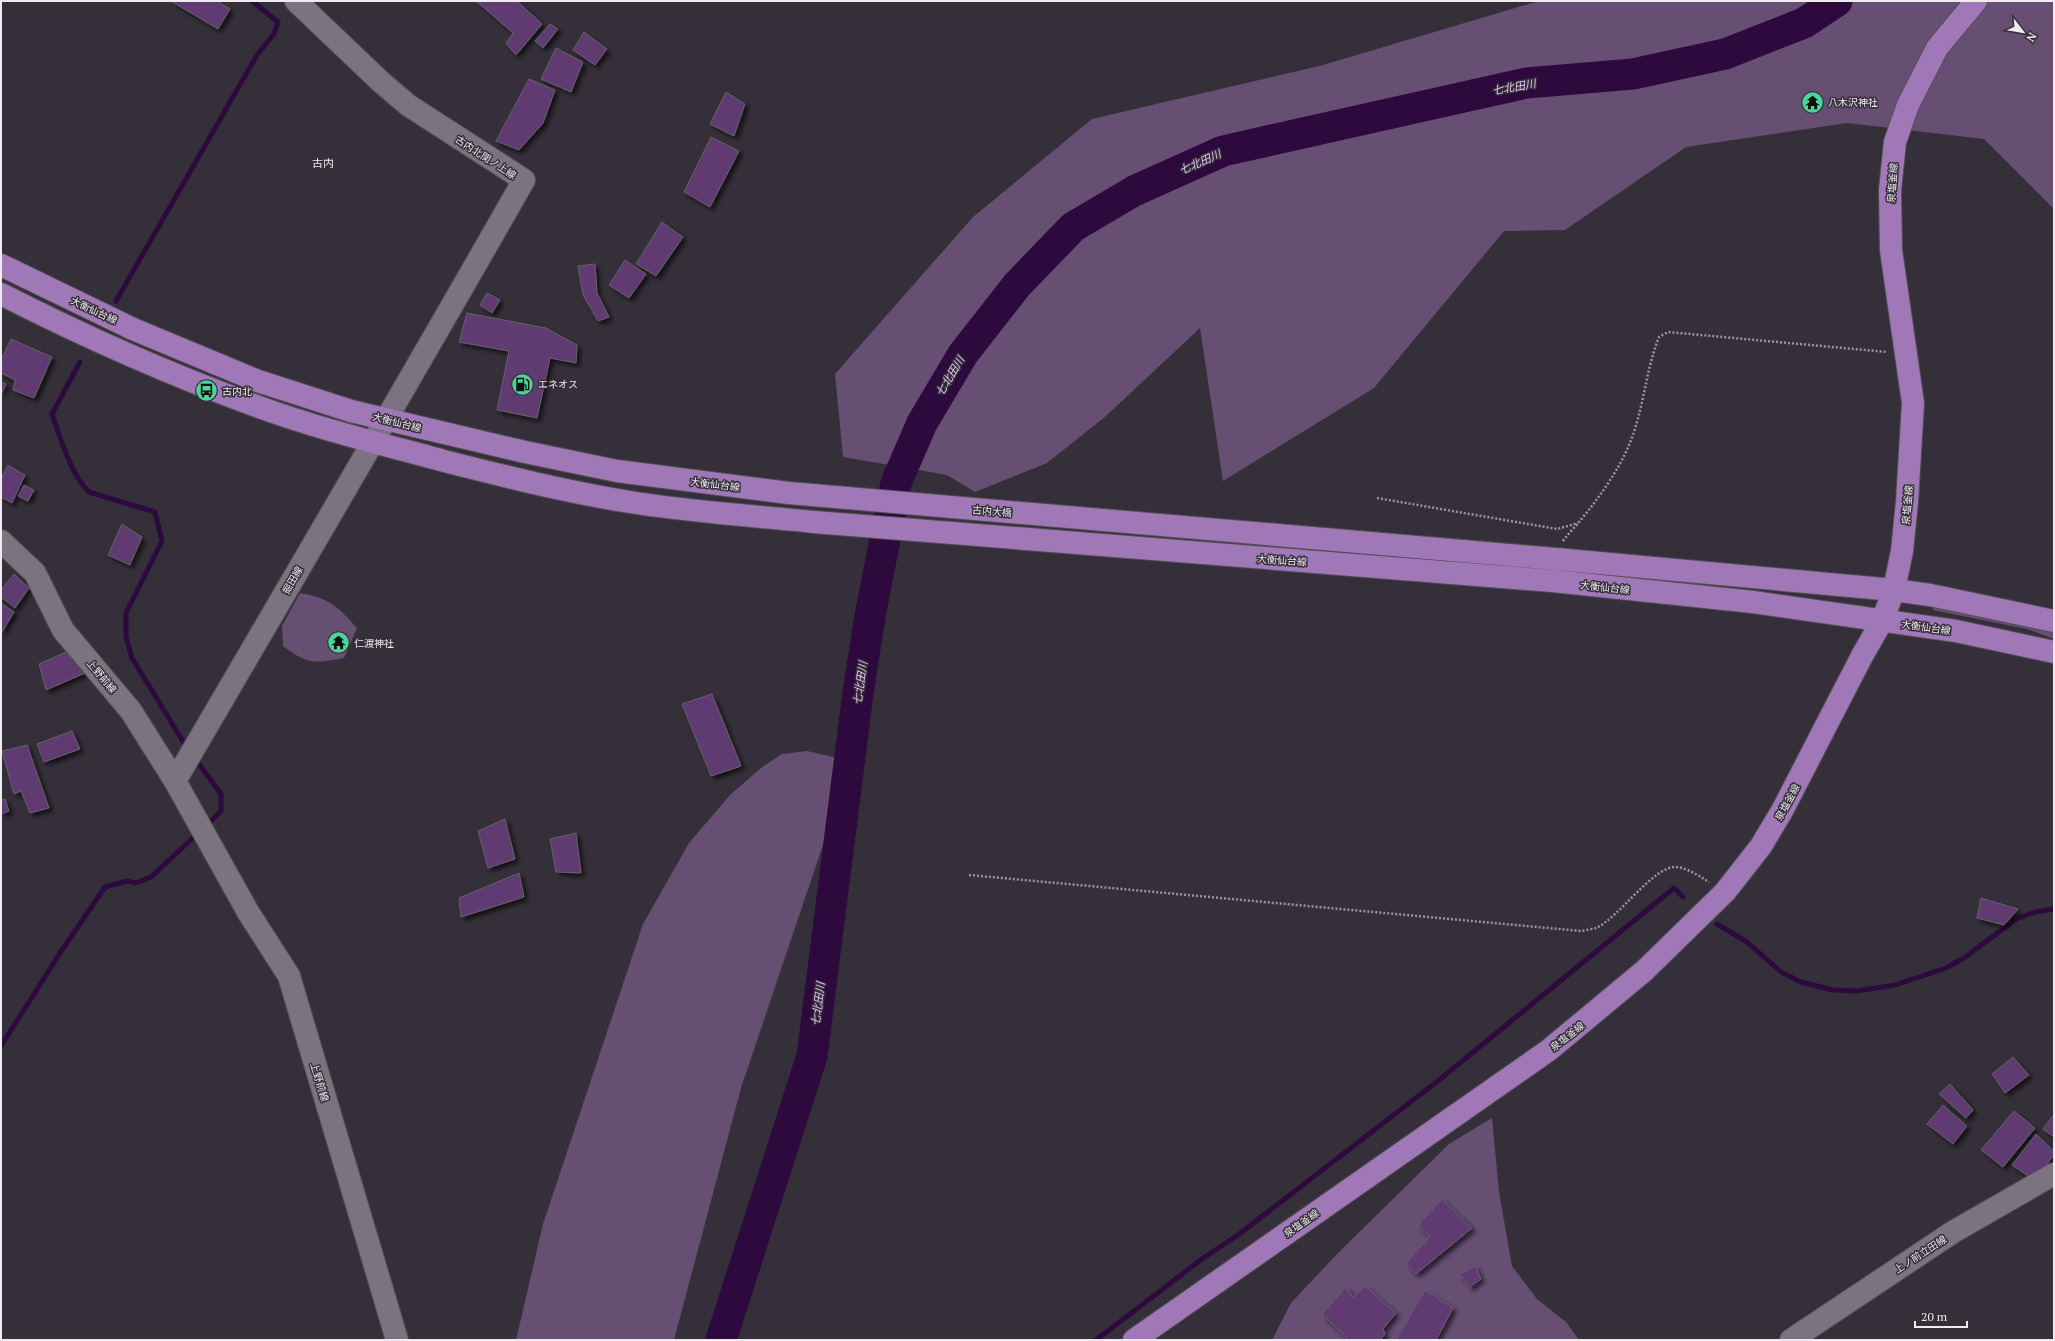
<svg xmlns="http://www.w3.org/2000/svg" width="2055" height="1341" viewBox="0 0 2055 1341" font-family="'PT Serif','Noto Sans JP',serif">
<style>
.green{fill:#664f73}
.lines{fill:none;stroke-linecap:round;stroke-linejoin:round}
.stream{stroke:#2d093d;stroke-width:5}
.river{stroke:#2d093d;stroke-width:31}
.building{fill:#5e3b72;stroke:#67606b;filter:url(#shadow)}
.minor-casing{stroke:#544e56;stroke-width:24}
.major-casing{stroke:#544e56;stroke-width:24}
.path{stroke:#9b969e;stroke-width:2.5;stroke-dasharray:2 2;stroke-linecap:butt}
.minor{stroke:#7b737f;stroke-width:22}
.major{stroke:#a178b7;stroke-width:22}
.labels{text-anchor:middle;stroke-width:3;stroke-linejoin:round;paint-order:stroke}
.poi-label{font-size:10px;fill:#efebf1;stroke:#352f39;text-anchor:start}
.street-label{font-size:10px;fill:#efebf1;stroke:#352f39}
.water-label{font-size:11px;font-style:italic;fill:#e4c5f7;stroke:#352f39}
.neighbourhood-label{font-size:11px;fill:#efebf1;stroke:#352f39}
</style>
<defs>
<filter id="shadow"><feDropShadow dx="3.5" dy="3.5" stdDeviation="2" flood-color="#0009"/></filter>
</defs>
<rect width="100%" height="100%" fill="#352f39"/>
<!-- green -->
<path class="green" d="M1539,1H2054V209L1984,139L1847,123L1686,147L1565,230L1504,231L1374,388L1223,481L1200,328L1106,416L1047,463L975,492L947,475L843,457L835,374L973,217L1092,119L1323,65Z
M300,593C330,598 338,607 357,628L344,658C314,664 307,664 283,646L282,626Z
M1933,606L2054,632V639L2027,629L1933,610Z
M807,751L842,759L847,766L830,824L741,1088L674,1340H516L543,1224L643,924L689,843L730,795L761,768L782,754Z
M1492,1118L1499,1192L1512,1266L1537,1299L1566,1322L1579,1340H1272L1291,1303L1338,1253L1449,1144Z"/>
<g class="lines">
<!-- stream -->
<path class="stream" d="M116,301L257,55L274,34L278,22L252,1
M80,362L52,414C60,437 71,475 89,492L155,512L162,541L126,613V637L132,658L187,748
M194,757L221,794V811L206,826
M1717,924L1747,942L1781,972L1801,982L1833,990L1857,991L1895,985L1946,968L1964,958L2016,919L2035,912L2054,909
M1,1046L60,953L105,887L127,881L136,883L151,877L198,833
M1096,1340L1202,1259L1238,1235L1439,1080L1674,888L1683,897"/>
<!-- river -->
<path class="river" d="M721,1340L812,1056L858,693L870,616L896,483L922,423L963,354L1017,285L1073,227L1134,191L1223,151L1526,83L1633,74L1725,54L1804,23L1837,1"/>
</g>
<!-- building -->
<path class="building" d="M171,1H217L230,9L218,29Z
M476,1H517L542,24L516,55L506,43L513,33Z
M550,24L558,29L543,48L535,41Z
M584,32L607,49L595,65L573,50Z
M556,48L583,62L571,92L541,79Z
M529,79L555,90L543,123L519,150L496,141Z
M726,92L745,104L734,136L710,124Z
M711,137L739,151L710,207L684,192Z
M662,222L683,237L656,276L636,264Z
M625,260L646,274L629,298L609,285Z
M595,264L597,293L609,317L598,321L583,295L578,266Z
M487,293L500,300L492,313L480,305Z
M467,313L546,328L577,345L576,363L550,358L537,418L497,410L509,351L459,342Z
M11,339L52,357L34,398L13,390L15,380L1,373V360Z
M1,382L6,384L1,395Z
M8,465L25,475L12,503L1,497V479Z
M24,485L34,490L28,501L18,496Z
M122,524L142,537L130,565L108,555Z
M14,574L29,588L15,608L1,597V590Z
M1,603L14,612L1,634Z
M73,649L92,670L46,690L39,664Z
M712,694L741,766L711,776L682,704Z
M72,731L80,749L44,762L37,744Z
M27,745L49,808L30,813L21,791L14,794L2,751Z
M5,799L9,811L1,814V800Z
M505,819L515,859L488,868L478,831Z
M576,833L581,873L556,872L550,839Z
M519,873L524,897L461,917L459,898Z
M1981,898L2018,909L2004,925L1977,918Z
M2013,1057L2029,1075L2005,1093L1992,1074Z
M1950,1084L1973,1110L1966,1118L1939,1094Z
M1943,1105L1967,1126L1953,1144L1927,1124Z
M2014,1111L2035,1128L2003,1167L1981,1150Z
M2054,1114V1137L2043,1129Z
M2036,1134L2054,1151V1155L2044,1168L2028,1176L2012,1165Z
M1442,1199L1472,1228L1416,1274L1406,1263L1430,1237L1418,1225Z
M1475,1266L1481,1279L1470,1287L1460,1274Z
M1365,1286L1396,1313L1383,1329L1385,1334L1380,1340H1349L1322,1314L1346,1287L1353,1297Z
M1425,1290L1453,1308L1436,1340H1396Z"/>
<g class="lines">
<defs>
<path id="minor" d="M1,541L35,573L63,630L131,711L175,781L248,912L289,976L397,1340
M175,781C292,581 409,382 524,180L408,105L381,82L296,1
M1791,1340L1953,1232L2054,1174"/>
<path id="major" d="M1,265L133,329L258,381L351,411L525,452L617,471L789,493L1556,559L1894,590L1930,595L2054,621
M1,294C85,337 171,375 259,407C319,429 382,444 444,461C507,477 571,493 636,503C695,512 755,516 814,522L1553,581L1753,602L1956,631L2054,652
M1134,1340L1549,1050L1644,971L1725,892L1761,846L1782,811L1862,656L1882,621L1894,590L1902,551L1907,502L1913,403L1891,250L1890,190L1895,142L1908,105L1937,48L1976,1"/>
</defs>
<!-- minor casing -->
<use href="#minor" class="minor-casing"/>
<!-- major casing -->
<use href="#major" class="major-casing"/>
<!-- path -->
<path class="path" d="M1377,498L1557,529L1578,523
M1563,541C1568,534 1574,528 1579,522C1596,502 1619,470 1629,445C1644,410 1645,372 1659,337L1668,332L1887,352
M969,875L1581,931C1586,930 1592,929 1596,928C1619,918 1653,866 1676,867C1688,868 1699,876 1709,882"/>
<!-- minor -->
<use href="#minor" class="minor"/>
<!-- major -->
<use href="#major" class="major"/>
</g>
<!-- icons -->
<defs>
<symbol id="temple-disc" viewBox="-11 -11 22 22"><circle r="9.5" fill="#49d49c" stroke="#352f39"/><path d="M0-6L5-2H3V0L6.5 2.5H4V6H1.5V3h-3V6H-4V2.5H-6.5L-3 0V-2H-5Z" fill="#111"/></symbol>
<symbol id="fuel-disc" viewBox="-11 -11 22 22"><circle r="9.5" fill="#49d49c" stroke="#352f39"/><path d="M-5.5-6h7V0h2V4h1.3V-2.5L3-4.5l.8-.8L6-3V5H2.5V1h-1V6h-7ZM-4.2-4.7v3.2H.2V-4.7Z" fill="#111"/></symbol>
<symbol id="bus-disc" viewBox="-11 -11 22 22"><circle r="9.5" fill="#49d49c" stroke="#352f39"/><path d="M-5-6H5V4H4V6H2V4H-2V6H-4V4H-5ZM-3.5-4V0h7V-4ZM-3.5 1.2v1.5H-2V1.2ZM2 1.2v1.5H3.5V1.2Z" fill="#111"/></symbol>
</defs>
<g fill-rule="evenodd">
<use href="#temple-disc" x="1800" y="90" width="25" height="25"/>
<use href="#fuel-disc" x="510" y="372" width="25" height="25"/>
<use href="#bus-disc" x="194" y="378" width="25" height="25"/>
<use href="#temple-disc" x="326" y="630" width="25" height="25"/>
</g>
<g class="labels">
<!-- poi labels -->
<g class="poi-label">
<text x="1828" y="106">八木沢神社</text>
<text x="538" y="388">エネオス</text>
<text x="222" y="395">古内北</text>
<text x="354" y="647">仁渡神社</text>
</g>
<!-- street labels -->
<g class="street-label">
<text transform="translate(486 157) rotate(33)" y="4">古内北関ノ上線</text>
<text transform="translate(1892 183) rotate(-86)" y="4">泉塩釜線</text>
<text transform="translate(94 310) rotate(25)" y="4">大衡仙台線</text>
<text transform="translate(397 422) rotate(14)" y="4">大衡仙台線</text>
<text transform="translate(715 484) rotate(7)" y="4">大衡仙台線</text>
<text transform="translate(1907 505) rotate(-85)" y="4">泉塩釜線</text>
<text transform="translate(992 511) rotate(5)" y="4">古内大橋</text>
<text transform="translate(1282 560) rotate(4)" y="4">大衡仙台線</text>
<text transform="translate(292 580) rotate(-60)" y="4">掘田線</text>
<text transform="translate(1605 587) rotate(6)" y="4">大衡仙台線</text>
<text transform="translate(1926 627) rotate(8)" y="4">大衡仙台線</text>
<text transform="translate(102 676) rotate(50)" y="4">上野前線</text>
<text transform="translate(1787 802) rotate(-61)" y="4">泉塩釜線</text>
<text transform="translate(1567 1036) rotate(-38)" y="4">泉塩釜線</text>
<text transform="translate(320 1082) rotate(73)" y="4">上野前線</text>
<text transform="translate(1301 1223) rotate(-35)" y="4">泉塩釜線</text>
<text transform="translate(1920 1254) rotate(-33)" y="4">上ノ前立田線</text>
</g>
<!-- water labels -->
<g class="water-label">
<text transform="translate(1514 87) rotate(-10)" y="4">七北田川</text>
<text transform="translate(1200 162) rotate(-24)" y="4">七北田川</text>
<text transform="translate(950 376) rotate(-59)" y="4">七北田川</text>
<text transform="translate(860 683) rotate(-82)" y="4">七北田川</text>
<text transform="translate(818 1004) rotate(-83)" y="4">七北田川</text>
</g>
<!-- neighbourhood labels -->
<g class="neighbourhood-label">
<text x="323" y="167">古内</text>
</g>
</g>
<!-- border -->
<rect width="2055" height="1341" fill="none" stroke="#efebf1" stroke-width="4"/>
<!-- north arrow -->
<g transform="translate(2023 32) rotate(121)" stroke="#352f39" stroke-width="3" paint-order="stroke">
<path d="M0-3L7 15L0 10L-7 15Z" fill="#efebf1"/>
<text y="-6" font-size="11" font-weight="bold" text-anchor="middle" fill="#efebf1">N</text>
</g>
<!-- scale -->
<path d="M1915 1321v6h52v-6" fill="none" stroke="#efebf1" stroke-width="2"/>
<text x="1921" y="1321" font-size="12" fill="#efebf1" stroke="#352f39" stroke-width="3" paint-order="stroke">20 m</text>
</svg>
